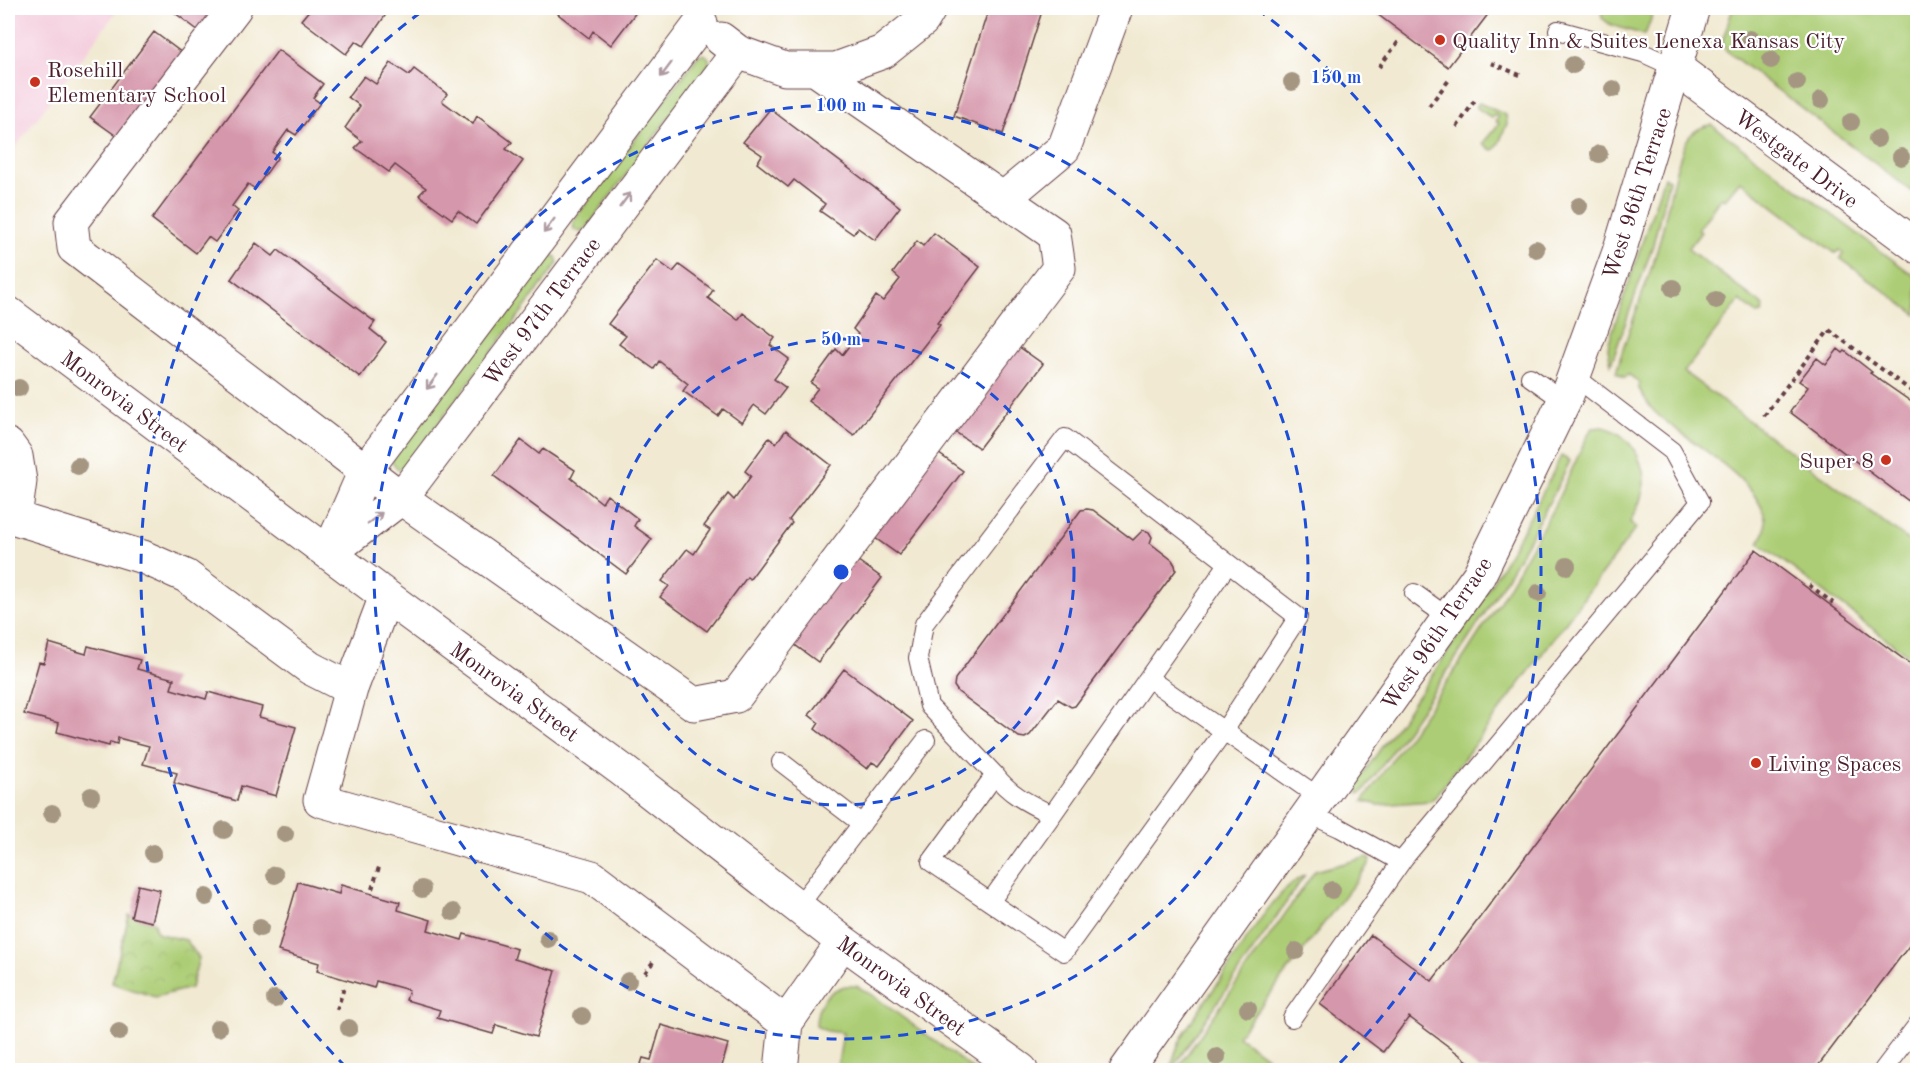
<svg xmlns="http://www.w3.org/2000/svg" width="1925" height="1078" viewBox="0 0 1925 1078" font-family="'Old Standard TT',serif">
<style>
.built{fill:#f4cfde}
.grass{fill:#accd75;stroke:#7b7650;stroke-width:1.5}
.park{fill:url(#park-crowns);stroke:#7b7650;stroke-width:1.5}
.building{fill:#d597ab}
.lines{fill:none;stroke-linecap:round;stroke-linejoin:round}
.service-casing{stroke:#633d44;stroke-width:20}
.minor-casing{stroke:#633d44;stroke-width:35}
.path{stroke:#633d44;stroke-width:4;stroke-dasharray:4.5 4.5;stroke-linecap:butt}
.service{stroke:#fff;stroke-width:18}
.minor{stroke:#fff;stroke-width:33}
.tree{fill:#a59682}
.oneway{stroke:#ae9aa0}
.ring{fill:none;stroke:#1d4ed8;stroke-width:3;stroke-dasharray:10 8}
.poi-dot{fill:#c8321e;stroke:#fff;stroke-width:2}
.labels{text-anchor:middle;stroke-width:4.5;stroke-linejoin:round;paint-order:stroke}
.poi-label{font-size:22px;fill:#4a1f2b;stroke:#fff;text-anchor:start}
.street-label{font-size:22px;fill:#4a1f2b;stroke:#fff}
.centre{fill:#1d4ed8;stroke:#fff;stroke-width:3}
.ring-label{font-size:18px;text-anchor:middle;font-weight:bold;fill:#1d4ed8;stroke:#fff;stroke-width:4.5;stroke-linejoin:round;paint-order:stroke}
</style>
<defs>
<pattern id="park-crowns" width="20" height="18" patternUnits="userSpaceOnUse" patternTransform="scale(1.5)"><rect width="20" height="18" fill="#accd75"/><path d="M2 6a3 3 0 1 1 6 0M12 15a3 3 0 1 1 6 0" fill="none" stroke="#96b065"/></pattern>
</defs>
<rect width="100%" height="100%" fill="#fff"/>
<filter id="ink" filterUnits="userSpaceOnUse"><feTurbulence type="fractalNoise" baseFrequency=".0167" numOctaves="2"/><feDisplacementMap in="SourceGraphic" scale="12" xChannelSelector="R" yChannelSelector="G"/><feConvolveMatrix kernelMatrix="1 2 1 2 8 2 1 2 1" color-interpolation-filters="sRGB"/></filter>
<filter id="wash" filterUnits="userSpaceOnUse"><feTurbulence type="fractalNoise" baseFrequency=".008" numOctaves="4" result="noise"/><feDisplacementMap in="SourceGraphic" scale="24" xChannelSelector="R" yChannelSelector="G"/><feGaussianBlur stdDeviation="1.35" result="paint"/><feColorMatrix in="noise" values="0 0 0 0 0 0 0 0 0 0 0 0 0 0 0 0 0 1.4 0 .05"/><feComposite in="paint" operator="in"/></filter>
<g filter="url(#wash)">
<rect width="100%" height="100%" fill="#f1e9d1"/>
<!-- built -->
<path class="built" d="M8,8H119L8,157Z"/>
<!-- grass -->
<path class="grass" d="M1601,8H1655L1645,35L1611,25L1602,18Z
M1733,8H1917V195L1726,51L1722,42Z
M704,54L708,57L710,62L585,230L581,232L574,230L573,221L699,55Z
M1479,103L1506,115L1507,124C1503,131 1501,143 1494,150L1490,149L1483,143L1499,124L1496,121L1498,117L1495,115L1492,118L1476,107Z
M1712,125L1917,278V315L1840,258L1843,252L1840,250L1835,253L1740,181L1725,199L1721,197L1698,230L1701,232L1688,249L1764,306L1762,313L1757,314L1740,300L1684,372L1917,547V662L1759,543C1761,539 1764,535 1765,530C1773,485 1684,440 1656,413C1649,407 1643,395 1638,387L1640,383L1628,374L1625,378L1616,373C1627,331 1645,291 1657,250C1668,215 1671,176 1686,142C1691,132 1701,126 1712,125Z
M1664,177L1669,179L1653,245L1611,364L1608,349L1609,342Z
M552,255L556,257L558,263L406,467L398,469L392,462L393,458L546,257Z
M1603,427C1627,432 1644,458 1644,483C1643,498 1636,510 1630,522L1636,528L1436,796L1430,801L1379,805L1363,801L1458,666L1499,603L1554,507L1590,431L1593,428Z
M1561,456L1570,461C1513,579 1439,686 1363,792L1359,794L1357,782C1370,765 1381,747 1394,730C1456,642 1515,553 1561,456Z
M1368,857L1370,859L1369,864L1238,1036L1284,1070H1176L1315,871Z
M1305,875L1171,1070C1173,1057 1178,1044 1185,1032C1195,1015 1207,998 1219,982C1239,952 1273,891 1305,875Z
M845,986H857L875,997L974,1070H837L843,1033L826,1031L816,1026C816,1005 825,992 845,986Z"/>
<!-- park -->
<path class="park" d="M129,915L155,923V929L159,934L186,940L199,958L191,988L155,997L112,983Z"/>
<g id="blocks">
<!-- building -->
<path class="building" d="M173,8H216L199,31L171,10Z
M311,8H380L387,13L364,46L356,41L346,54L301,20Z
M561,8H632L637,11L611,45L593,31L589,38L558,14Z
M989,8H1043L1003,134L954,116Z
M1376,8H1486L1485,9L1489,13L1448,67L1373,11Z
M154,32L182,53L118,137L90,117Z
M278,50L323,84L313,98L320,103L296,135L288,130L272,152L278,157L255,189L248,184L232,206L238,211L215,242L208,237L196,253L152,219Z
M391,63L409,75L414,69L447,94L442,101L473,124L477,116L512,142L506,149L523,161L476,224L458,211L452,219L419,195L426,188L395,165L389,172L355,148L362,141L345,128L360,106L348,97L364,76L376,84Z
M770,109L900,207L875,240L858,228L853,234L820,211L825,204L794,180L788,187L757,163L762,155L743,142Z
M934,233L980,267L937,323L940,325L854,435L808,401L818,388L811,383L836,349L842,355L858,334L853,329L876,296L883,301L900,279L893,273L917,241L923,246Z
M256,243L273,256L278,250L375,322L370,329L386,342L360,377L231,279Z
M657,260L673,272L679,265L713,290L708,298L738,320L743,313L775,338L770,345L789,359L774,379L786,388L766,414L754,405L742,423L723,409L718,416L683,391L688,384L659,361L654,369L619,344L626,336L608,324Z
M1015,344L1043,364L979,448L951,429Z
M1838,349L1843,353L1845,351L1872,372L1870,373L1913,403L1912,405L1918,410V508L1790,412L1808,387L1799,381L1817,358L1826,365Z
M786,430L831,465L789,520L792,523L750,579L747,577L707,631L660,597L669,586L662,581L687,549L694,554L710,530L704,526L728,494L734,500L751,476L745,471L769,438L776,443Z
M521,440L539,454L543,449L575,470L571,478L602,503L607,495L638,519L634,526L652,539L626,574L494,476Z
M935,451L963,471L899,555L871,535Z
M1087,509L1093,510L1133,540L1143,530L1149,532L1152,537L1150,543L1172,560L1175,565L1176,570L1075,706L1071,707L1058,699L1030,735L1025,738L1019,737L958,692L954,686L955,679L1081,510Z
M1756,550L1918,670V934L1815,1070H1480L1409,1017L1383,1052L1320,1004L1371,935L1432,981Z
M854,558L882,578L818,662L791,642Z
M49,643L86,654L88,646L140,660L137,669L174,679L171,689L206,699L208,692L262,707L259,717L296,727L276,796L241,786L237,801L174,783L177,773L143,764L149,746L118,738L117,744L110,742L109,746L57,732L59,723L24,714L39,662L44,663Z
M844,669L913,721L879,766L872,762L867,769L815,729L819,723L809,715Z
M298,882L339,894L341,885L400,902L398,910L431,920L428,930L462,940L464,934L517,949L514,959L556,971L536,1037L496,1025L493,1034L437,1018L440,1010L406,1000L409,990L376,981L374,988L317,971L319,963L278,951Z
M138,885L160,890L152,922L131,917Z
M661,1025L728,1044L721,1070H639L643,1058L651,1060Z"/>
</g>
</g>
<g filter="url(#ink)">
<use href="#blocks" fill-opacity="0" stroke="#633d44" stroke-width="1.5"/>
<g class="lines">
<defs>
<path id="service" d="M1558,30L1643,53L1676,68
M1530,377L1564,401
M1414,593L1449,618
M1148,678L1224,731L1298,617L1065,438L924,624L918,658L929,706L995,775L931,862L1064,952L1224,731L1320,798
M781,762L862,824
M995,775C1010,795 1030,804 1052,815L1228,564
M1309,814L1340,828L1401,862
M990,902L1052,815
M797,908L926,740
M1292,1018L1404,858L1700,502L1672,451L1574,376
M1883,1070L1918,1024"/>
<path id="minor" d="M235,8L71,222L74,248L401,498L694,704L736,696L1059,268L1054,234L815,69
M721,39L738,52L785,69H836L883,52L923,20L930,8
M1676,68L1918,247
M1003,199L1064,148L1116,8
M8,313L386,596L622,770L843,942L1021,1070
M8,445L16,456L20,481L15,518L143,557L186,576L310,668L351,689L320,800L592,877L786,1023L781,1070
M332,551L401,498L738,52
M329,553L365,471L701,23
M351,689L386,596
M786,1023L843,942
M1126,1070L1479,575L1567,395L1619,252L1693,8"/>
</defs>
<!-- service casing -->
<use href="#service" class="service-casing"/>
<!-- minor casing -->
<use href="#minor" class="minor-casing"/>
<!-- path -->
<path class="path" d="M1491,63L1520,75
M1379,67L1399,41
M1429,106L1449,80
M1457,127L1475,100
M1764,416L1829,330L1918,396
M1809,585L1833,603
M372,889L380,864
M645,973L653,962
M337,1010L345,984"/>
<!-- service -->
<use href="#service" class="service"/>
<!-- minor -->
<use href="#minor" class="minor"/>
</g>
<!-- trees -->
<g class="tree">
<circle cx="1750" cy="39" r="9"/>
<circle cx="1771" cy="60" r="9"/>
<circle cx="1573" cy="65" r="9"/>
<circle cx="1292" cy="82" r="9"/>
<circle cx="1797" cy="82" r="9"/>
<circle cx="1613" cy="89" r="9"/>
<circle cx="1821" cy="100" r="9"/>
<circle cx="1851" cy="122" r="9"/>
<circle cx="1877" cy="139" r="9"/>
<circle cx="1599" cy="154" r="9"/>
<circle cx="1901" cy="157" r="9"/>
<circle cx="1579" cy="206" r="9"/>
<circle cx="1536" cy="249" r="9"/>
<circle cx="1673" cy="288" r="9"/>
<circle cx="1716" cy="300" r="9"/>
<circle cx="19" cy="388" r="9"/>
<circle cx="78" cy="466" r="9"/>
<circle cx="1567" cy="566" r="9"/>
<circle cx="1538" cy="593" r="9"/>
<circle cx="91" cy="796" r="9"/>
<circle cx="52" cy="813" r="9"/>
<circle cx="224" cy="830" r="9"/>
<circle cx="285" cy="834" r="9"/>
<circle cx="153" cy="853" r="9"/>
<circle cx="275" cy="875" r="9"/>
<circle cx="422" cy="889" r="9"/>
<circle cx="1332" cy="890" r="9"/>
<circle cx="206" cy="897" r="9"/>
<circle cx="453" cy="912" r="9"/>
<circle cx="260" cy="928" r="9"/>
<circle cx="548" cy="939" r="9"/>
<circle cx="1296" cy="951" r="9"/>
<circle cx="628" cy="981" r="9"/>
<circle cx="275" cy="999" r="9"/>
<circle cx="1248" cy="1009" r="9"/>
<circle cx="582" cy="1016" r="9"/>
<circle cx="218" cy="1028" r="9"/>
<circle cx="349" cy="1028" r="9"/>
<circle cx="119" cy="1032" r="9"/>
<circle cx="1217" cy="1057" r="9"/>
</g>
<!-- one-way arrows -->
<defs><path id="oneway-shaft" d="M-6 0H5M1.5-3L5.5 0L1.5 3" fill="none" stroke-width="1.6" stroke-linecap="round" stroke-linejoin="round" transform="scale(1.5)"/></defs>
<g class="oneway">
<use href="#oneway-shaft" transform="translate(666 70) rotate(127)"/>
<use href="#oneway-shaft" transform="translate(625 200) rotate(-53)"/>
<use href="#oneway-shaft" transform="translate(549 226) rotate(127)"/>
<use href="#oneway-shaft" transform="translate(432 382) rotate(127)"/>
<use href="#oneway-shaft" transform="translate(375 518) rotate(-37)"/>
</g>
</g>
<!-- distance rings -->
<g class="ring">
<circle cx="841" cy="572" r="233"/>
<circle cx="841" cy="572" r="467"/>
<path d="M346 1067A700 700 0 0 1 425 9M1257 9A700 700 0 0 1 1336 1067"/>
</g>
<!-- markers -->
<g class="poi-dot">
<circle cx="1440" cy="40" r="6"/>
<circle cx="35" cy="82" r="6"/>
<circle cx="1886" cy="460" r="6"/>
<circle cx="1756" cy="763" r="6"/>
</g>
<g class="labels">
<!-- poi labels -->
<g class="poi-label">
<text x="1452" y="48">Quality Inn &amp; Suites Lenexa Kansas City</text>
<text x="47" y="77">Rosehill<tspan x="47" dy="25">Elementary School</tspan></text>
<text x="1874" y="468" text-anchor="end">Super 8</text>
<text x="1768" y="771">Living Spaces</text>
</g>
<!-- street labels -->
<g class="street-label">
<text transform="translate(1797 158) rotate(37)" y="8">Westgate Drive</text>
<text transform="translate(1636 193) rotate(-72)" y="8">West 96th Terrace</text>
<text transform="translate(541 311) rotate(-53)" y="8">West 97th Terrace</text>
<text transform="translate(125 401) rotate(37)" y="8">Monrovia Street</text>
<text transform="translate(1436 633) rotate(-56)" y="8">West 96th Terrace</text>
<text transform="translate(515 691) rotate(36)" y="8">Monrovia Street</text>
<text transform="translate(902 985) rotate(36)" y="8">Monrovia Street</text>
</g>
</g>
<circle cx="841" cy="572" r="9" class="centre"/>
<g class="ring-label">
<text x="1336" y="83">150 m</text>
<text x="841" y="111">100 m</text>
<text x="841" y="345">50 m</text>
</g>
<!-- margin -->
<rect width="1925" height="1078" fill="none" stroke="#fff" stroke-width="30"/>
</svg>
